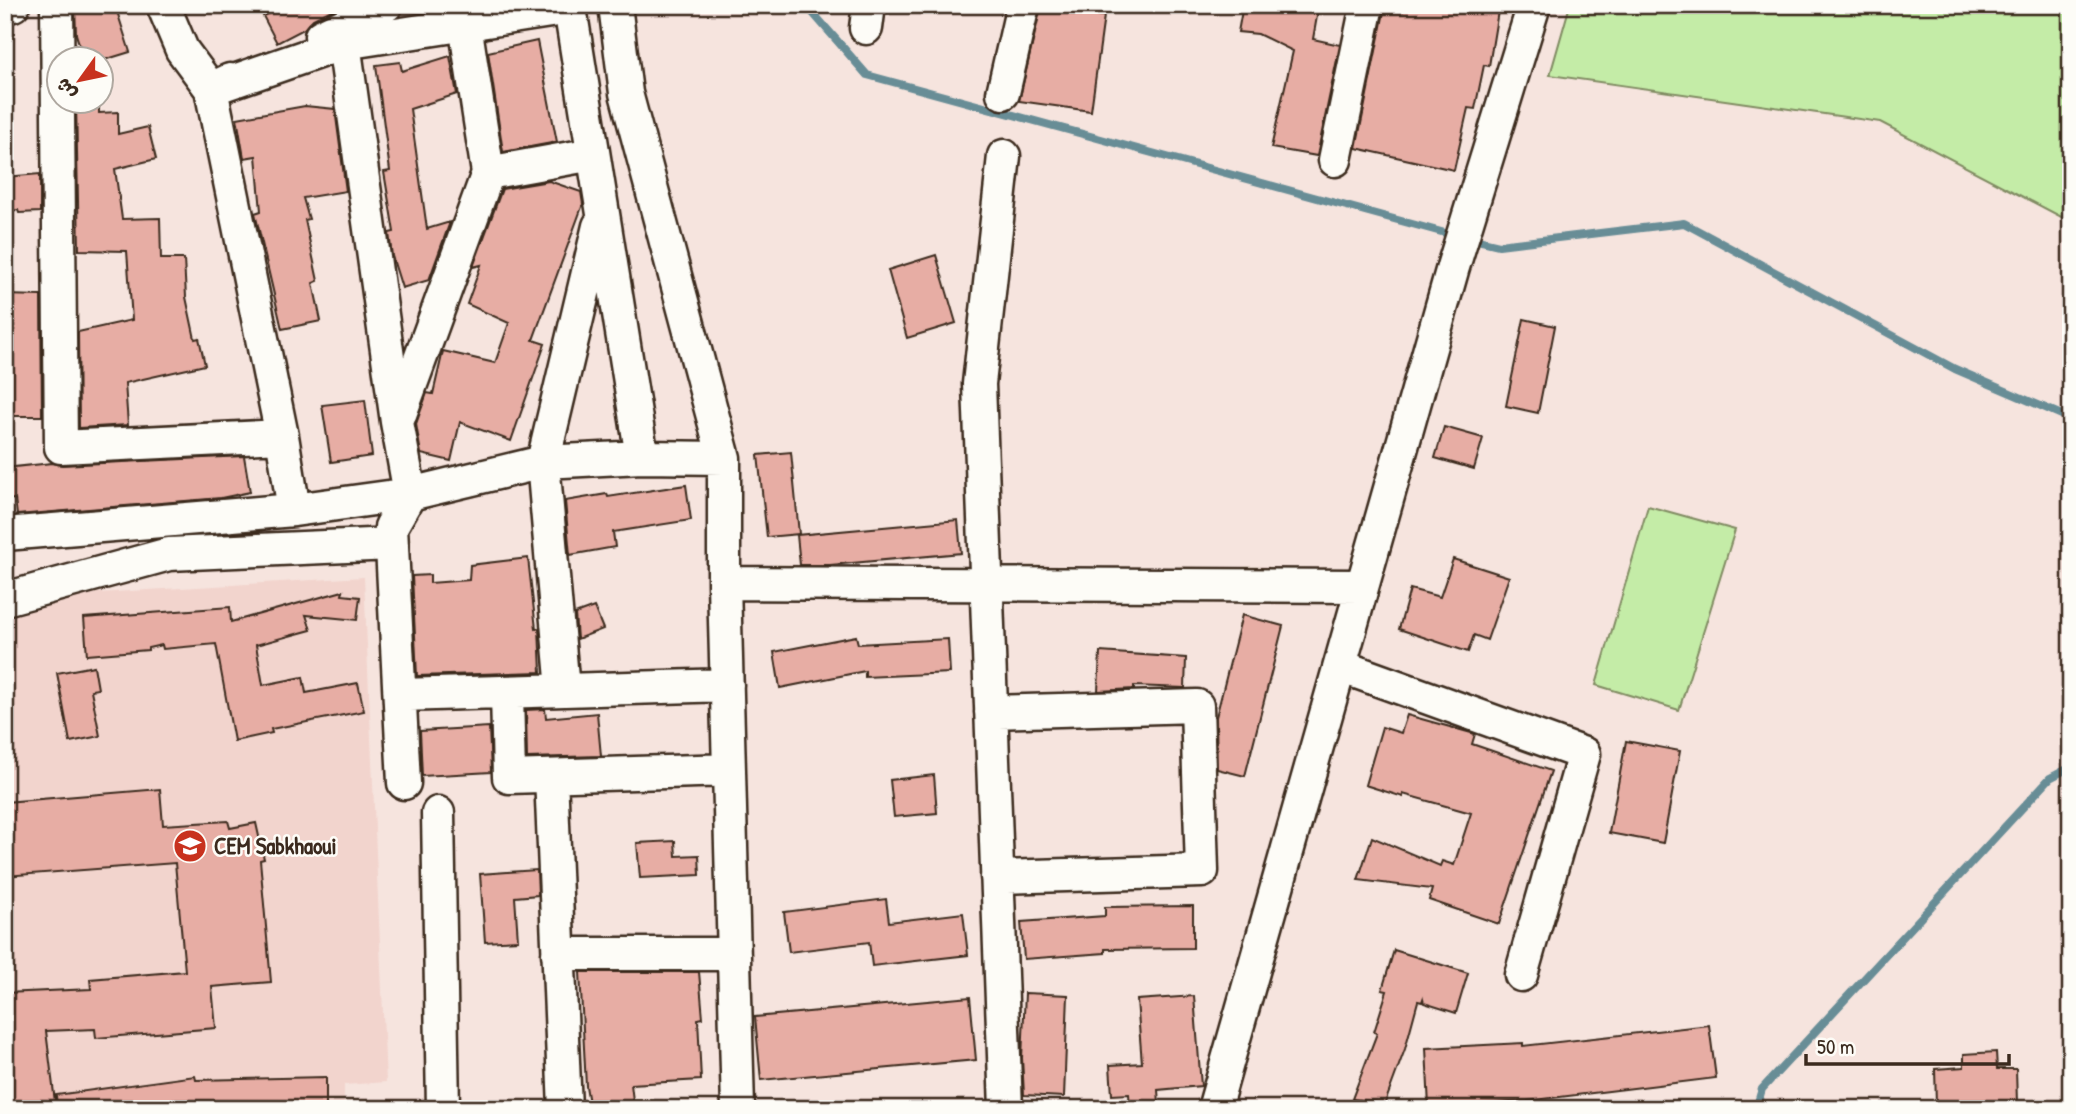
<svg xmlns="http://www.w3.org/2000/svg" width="2076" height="1114" viewBox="0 0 2076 1114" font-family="'Patrick Hand','Playpen Sans Arabic',sans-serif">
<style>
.built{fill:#f2d4cd}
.green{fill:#c4eca7;stroke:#808b62;stroke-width:2}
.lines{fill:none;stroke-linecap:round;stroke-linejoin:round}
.stream{stroke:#678d96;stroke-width:8}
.building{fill:#e7ada4;stroke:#3b2a1e;stroke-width:2}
.minor-casing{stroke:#3b2a1e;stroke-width:37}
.minor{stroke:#fdfcf7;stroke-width:32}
.labels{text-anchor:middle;stroke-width:5;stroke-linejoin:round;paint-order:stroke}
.poi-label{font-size:23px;font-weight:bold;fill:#3b2a1e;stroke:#fdfcf7;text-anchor:start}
</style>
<rect width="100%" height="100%" fill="#f6e4de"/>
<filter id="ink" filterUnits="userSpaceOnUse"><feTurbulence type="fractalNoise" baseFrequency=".0143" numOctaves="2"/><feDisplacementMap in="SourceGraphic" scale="14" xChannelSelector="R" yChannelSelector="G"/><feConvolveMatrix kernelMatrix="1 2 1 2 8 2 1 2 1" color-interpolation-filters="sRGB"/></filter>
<g filter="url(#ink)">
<!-- built -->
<path class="built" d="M364,577L386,1082L344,1085V1109H5V609L48,596Z"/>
<!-- green -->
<path class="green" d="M1570,5H2071V222L1880,122L1550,75Z
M1648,506L1735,530L1679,710L1596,685Z"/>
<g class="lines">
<!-- stream -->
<path class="stream" d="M806,5L867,75L1456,236
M1469,238L1499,245L1684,223L1955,369L2071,419
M1756,1109L1762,1089L2050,778L2071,767"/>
</g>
<!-- building -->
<path class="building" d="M75,5H115L130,52L104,60H84L76,34Z
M283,5H342L313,19L304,29L277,43L263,16Z
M1243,5H1319L1313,39L1340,45L1317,156L1271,148L1293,51L1258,34L1238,32Z
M1404,5H1499L1489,66L1484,65L1475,109L1468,108L1454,170L1356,148L1385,7L1403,11Z
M1041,7L1104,16L1091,111L1019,101Z
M537,41L557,142L503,152L488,52Z
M450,56L457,94L410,109L427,229L450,222L429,280L402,288L392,256L389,233L394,232L384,172L390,171L376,65L400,62L402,71Z
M76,102H99V113L118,112V134L148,127L156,159L115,169L122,219L160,218L161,259H184L186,297L195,339L199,338L205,365L125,383L128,425L79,428L78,332L132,320L127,251L79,250Z
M305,106L335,109L346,191L303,198L309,219L305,220L318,281L313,283L321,321L282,329L255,213L261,211L256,156L244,158L237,118Z
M40,174V212L19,213L18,210L5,211V177Z
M549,181L581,192L583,204L533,340L545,344L511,441L460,422L451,461L421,454L416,424L427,393L433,394L443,351L495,363L509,323L467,304L481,265L473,267L502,189Z
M936,255L956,323L907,338L888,270Z
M5,295L41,296L42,416H5Z
M1524,319L1555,326L1538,413L1506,406Z
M365,400L372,456L331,462L322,405Z
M1444,427L1483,438L1474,469L1435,458Z
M791,452L799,534L767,537L758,455Z
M244,456L250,492L221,498L17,515L15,499L5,500V468L52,463L62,465Z
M686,485L691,520L613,532L615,547L570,555L565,501L607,494L608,497Z
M958,520L961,553L830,565H800L797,535Z
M528,558L536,629L539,628L541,672L417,676L412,576L430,575V583L469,580L470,565Z
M1453,559L1509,577L1487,640L1474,635L1468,652L1399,629L1410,589L1440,597Z
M343,591L342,595L360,597L357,620L306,615L311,630L256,645L263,685L303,677L306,693L358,683L364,711L271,729L272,733L234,741L216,644L163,649L162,645L148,648V650L87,655L84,618L230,607L231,622Z
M594,607L603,629L577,639L575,614Z
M1242,615L1283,626L1245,776L1217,769L1216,717Z
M856,636L858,644L948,639L950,673L865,677V671L780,688L774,652Z
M1100,652L1186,658L1185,688L1134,686V689L1098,691Z
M94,666L98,689L91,690L100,736L70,742L57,673Z
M545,709L546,718L597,713L601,756L527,758L526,710Z
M1407,715L1475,734L1472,744L1551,771L1499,924L1429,900L1432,889L1358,880L1372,837L1440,866L1442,861L1454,865L1471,813L1403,794V797L1365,785L1382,727L1401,733Z
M489,727L491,772L422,776L420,731Z
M1626,741L1680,751L1663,843L1609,833Z
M934,775L937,813L894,817L890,780Z
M160,789L163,825L228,821L230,828L256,823L264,859L260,860L271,982L212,987L216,1028L96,1038L95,1029L46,1031L55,1102L5,1108V993L91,989L90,979L185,971L175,863L5,876V802Z
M675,841L676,856L699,855L700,875L640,878L637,843Z
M537,870L538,895L515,897L518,940L485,942L480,874Z
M886,899L889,922L963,913L968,955L872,966L869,942L789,952L784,912Z
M1193,906V948L1105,949V953L1024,959L1021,922L1105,916V907Z
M1394,950L1468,973L1456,1013L1424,1003L1423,999L1422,1002L1418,1001L1405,1049L1385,1103L1352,1099L1377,1033L1374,1032L1387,991L1382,990Z
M580,972H699L703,1018L698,1019L701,1080L631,1084L634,1109H590L586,1086Z
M1025,993L1068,995L1064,1097L1024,1095L1022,1058Z
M1194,996L1201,1086L1158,1090L1159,1103L1130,1105L1129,1094L1112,1095L1110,1065L1142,1063L1137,1000Z
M970,997L976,1060L761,1080L755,1017Z
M1709,1025L1716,1078L1527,1101L1429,1107L1426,1048L1523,1043V1046Z
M1996,1052L1997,1069H2016L2017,1103L1936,1104L1935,1069L1964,1067V1054Z
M195,1076L196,1080L326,1077V1109H57L56,1095Z"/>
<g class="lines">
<defs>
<path id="minor" d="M57,5L61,447L282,436
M163,5L182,50L211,89L230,80
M615,5L626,93L724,458V583L738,1109
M5,7L13,5
M866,28L869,5
M321,36L386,5
M344,43L397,422L410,494L294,510L282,436L211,89L344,43L570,8L642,457
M1003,93L1023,5
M1004,156L979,384L1006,1109
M1335,160L1367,5
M488,173L593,154
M399,417L488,173L465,24
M5,534L294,510
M724,583L1362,586
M5,599L169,554L392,544
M1340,666L1584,754L1521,975
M563,690L543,462L599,226
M507,692L509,777L729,770
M401,695L727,685
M991,712L1197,706L1202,871L997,877
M551,776L565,1109
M404,783L391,527L410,494L543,462L642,457L724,458
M438,813L443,1109
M558,954H734
M1214,1109L1453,267L1534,5"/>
</defs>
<!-- minor casing -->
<use href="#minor" class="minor-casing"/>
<!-- minor -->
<use href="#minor" class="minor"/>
</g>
</g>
<!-- icons -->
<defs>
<symbol id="school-disc" viewBox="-11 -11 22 22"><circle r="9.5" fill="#c8321e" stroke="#fdfcf7"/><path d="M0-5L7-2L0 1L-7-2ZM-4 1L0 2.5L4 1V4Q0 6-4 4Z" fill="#fff"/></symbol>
</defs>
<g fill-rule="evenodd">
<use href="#school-disc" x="171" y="827" width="38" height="38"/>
</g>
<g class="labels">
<!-- poi labels -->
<g class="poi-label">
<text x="214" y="854">CEM Sabkhaoui</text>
</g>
</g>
<!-- margin -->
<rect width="2076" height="1114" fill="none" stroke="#fdfcf7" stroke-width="28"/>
<rect x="14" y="14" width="2048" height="1086" fill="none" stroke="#3b2a1e" stroke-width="2.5" filter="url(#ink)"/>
<!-- north arrow -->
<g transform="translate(80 80) rotate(237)"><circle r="33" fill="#fdfcf7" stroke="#afa8a0" stroke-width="2"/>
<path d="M0-5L12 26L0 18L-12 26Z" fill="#c8321e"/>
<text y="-10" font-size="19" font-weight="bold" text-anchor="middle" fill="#3b2a1e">ش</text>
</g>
<!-- scale -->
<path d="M1806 1054v10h203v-10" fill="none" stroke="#3b2a1e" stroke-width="3.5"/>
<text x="1817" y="1054" font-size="21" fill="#3b2a1e" stroke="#fdfcf7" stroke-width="5" paint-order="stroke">50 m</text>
</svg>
